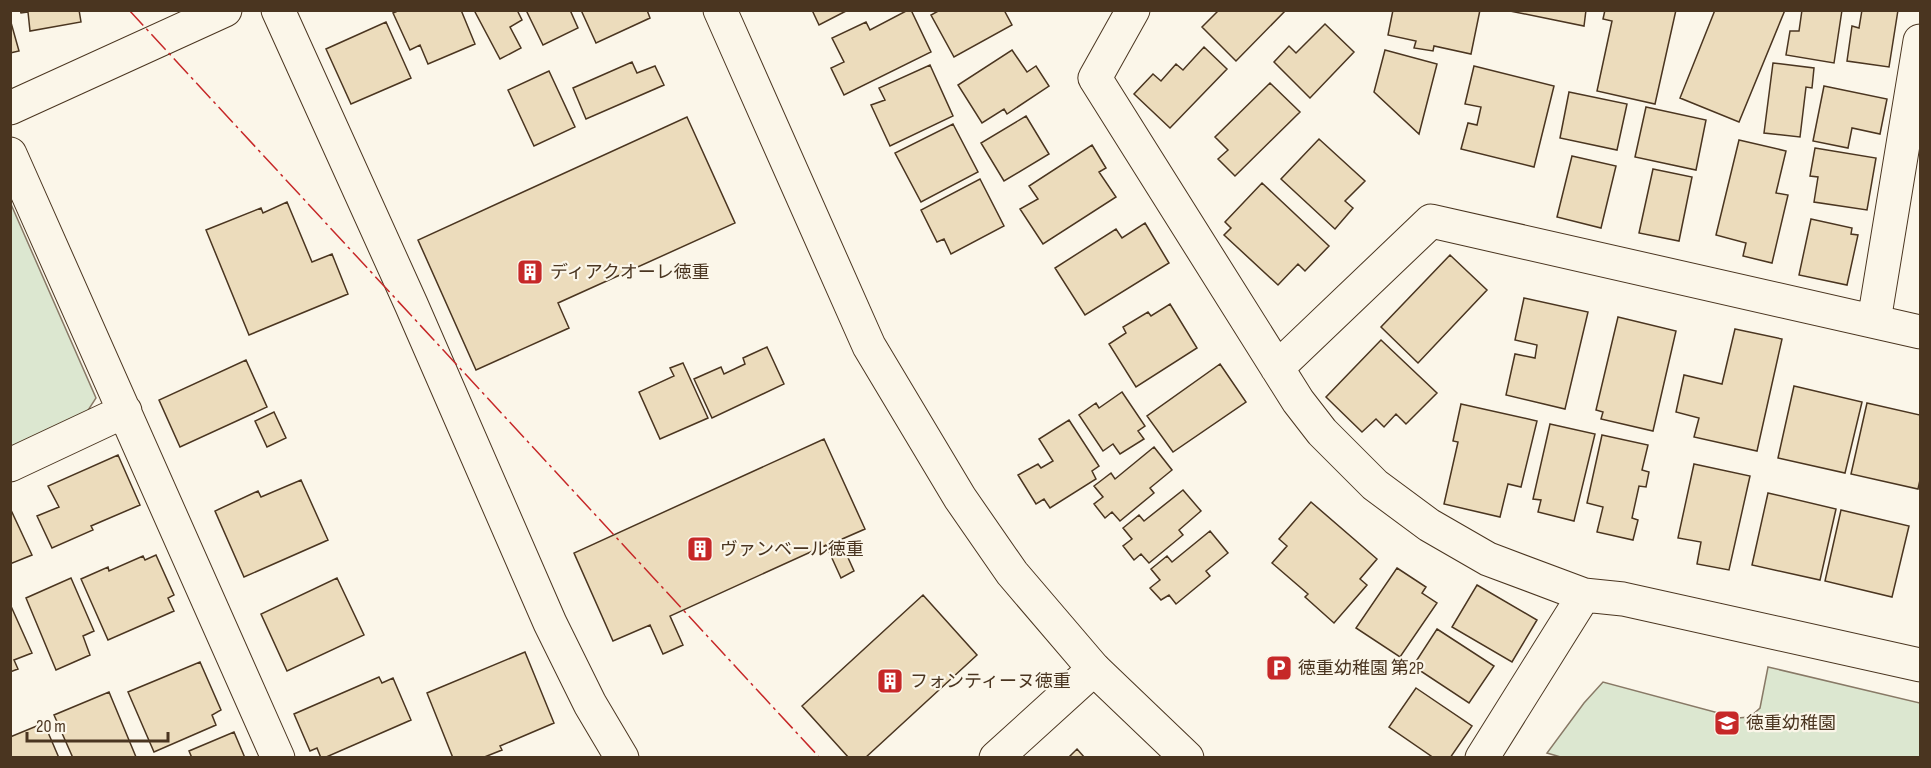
<svg xmlns="http://www.w3.org/2000/svg" width="1931" height="768" viewBox="0 0 1931 768" font-family="'Sofia Sans Condensed','Noto Sans JP',sans-serif">
<style>
.green{fill:#dce7d0;stroke:#887966;stroke-width:1.5}
.building{fill:#ecdcbc;stroke:#4a3520;stroke-width:1.5}
.lines{fill:none;stroke-linecap:round;stroke-linejoin:round}
.street-casing{stroke:#4a3520;stroke-width:35}
.secondary-casing{stroke:#4a3520;stroke-width:35}
.street{stroke:#fbf6e9;stroke-width:33}
.secondary{stroke:#fbf6e9;stroke-width:33}
.power{stroke:#c62828;stroke-width:1.5;stroke-dasharray:21 4.5 3 4.5;stroke-linecap:butt}
.labels{text-anchor:middle;stroke-width:4.5;stroke-linejoin:round;paint-order:stroke}
.poi-label{font-size:18px;fill:#4a3520;stroke:#fbf6e9;text-anchor:start}
</style>
<rect width="100%" height="100%" fill="#fbf6e9"/>
<!-- green -->
<path class="green" d="M10,202L96,398L87,412L11,447Z
M1768,667L1920,703V757L1564,758L1547,753L1584,703L1603,682L1737,718L1750,717L1760,708Z"/>
<!-- building -->
<path class="building" d="M20,10H79L81,22L30,31L28,12L21,13Z
M400,10H461L475,44L428,64L420,45L410,50L393,13Z
M474,10H517L522,20L510,27L521,48L500,59Z
M526,10H570L578,28L543,45Z
M581,10H647L650,18L596,43Z
M812,10H848L819,25Z
M908,10H911L931,52L844,95L831,68L844,62L832,38L866,22L870,30Z
M940,10H1004L1012,25L954,57L931,15Z
M1219,10H1286L1236,61L1202,27Z
M1393,10H1480L1471,54L1434,46L1433,51L1414,48L1416,41L1388,35Z
M1505,10H1586L1584,26Z
M1605,10H1676L1655,104L1597,91L1612,21L1603,19Z
M1715,10H1785L1739,122L1680,98Z
M1802,10H1842L1834,63L1786,55L1790,31H1799Z
M1862,10H1898L1889,67L1847,61L1852,26L1859,28Z
M10,19L19,51L10,53Z
M386,22L411,78L351,104L326,49Z
M1325,24L1354,52L1310,98L1274,62L1289,46L1296,53Z
M1204,47L1227,69L1170,128L1134,94L1153,74L1161,81L1176,64L1183,70Z
M1012,50L1027,72L1036,66L1049,86L1007,114L1004,109L982,123L958,85Z
M1385,50L1437,64L1419,134L1374,92Z
M632,62L637,73L655,66L664,85L586,119L573,88Z
M1773,63L1814,68L1812,88L1806,87L1800,137L1764,133Z
M930,65L953,116L890,146L871,105L885,100L879,88Z
M1474,66L1554,86L1534,167L1461,149L1468,123L1477,125L1481,107L1465,104Z
M549,71L575,127L534,146L508,90Z
M1270,83L1300,112L1235,176L1218,159L1228,150L1215,137Z
M1824,86L1887,99L1880,134L1852,128L1848,148L1813,141Z
M1569,92L1627,104L1617,150L1560,138Z
M1646,107L1706,120L1696,170L1635,157Z
M1026,116L1049,154L1004,181L981,143Z
M687,117L735,223L558,303L569,328L476,370L418,240Z
M953,124L978,172L921,202L895,153Z
M1319,139L1365,181L1345,201L1353,208L1335,229L1281,179Z
M1739,140L1786,151L1776,193L1788,195L1772,263L1743,256L1746,243L1716,235Z
M1092,145L1106,168L1099,172L1116,197L1043,244L1020,209L1038,199L1029,186Z
M1815,148L1876,158L1867,210L1814,202L1818,177L1810,176Z
M1572,156L1616,166L1601,228L1557,217Z
M1653,169L1692,177L1679,241L1639,233Z
M980,179L1004,226L951,254L944,239L937,242L921,210Z
M1262,183L1329,246L1305,271L1298,264L1278,285L1224,235L1231,228L1225,222Z
M287,202L312,262L332,254L348,294L249,335L206,230L261,208L263,213Z
M1811,219L1852,228L1851,234L1858,235L1847,285L1799,275Z
M1145,223L1169,263L1085,315L1055,268L1116,229L1122,238Z
M1450,255L1487,290L1418,363L1381,327Z
M1524,298L1588,312L1565,409L1506,395L1515,354L1535,358L1537,345L1515,340Z
M1170,304L1197,348L1136,387L1109,344L1126,333L1123,327L1148,312L1151,316Z
M1618,317L1676,331L1653,431L1601,419L1603,412L1596,410Z
M1735,329L1782,339L1757,451L1694,437L1699,418L1676,412L1684,375L1722,384Z
M1381,340L1437,393L1406,424L1396,414L1384,427L1376,419L1362,432L1326,397Z
M767,347L784,384L712,418L694,379L721,367L724,374L745,364L743,358Z
M246,360L267,407L180,447L159,400Z
M683,363L708,418L660,439L639,392L674,376L670,368Z
M1220,364L1246,402L1173,452L1147,416Z
M1794,386L1862,402L1845,473L1778,458Z
M1122,392L1145,426L1138,431L1144,439L1120,454L1113,444L1103,451L1079,415L1096,403L1099,408Z
M1867,403L1920,415V480L1918,489L1851,474Z
M1461,404L1537,421L1521,487L1508,484L1500,517L1444,504L1458,442L1453,441Z
M274,412L286,438L267,447L255,421Z
M1069,420L1099,466L1092,471L1096,479L1050,508L1044,499L1036,504L1018,475L1038,464L1041,468L1053,461L1039,439Z
M1550,424L1595,434L1574,521L1538,512L1541,500L1533,499Z
M1602,435L1648,445L1642,470L1649,472L1646,487L1639,486L1632,518L1638,520L1633,540L1597,532L1603,507L1587,503Z
M824,439L865,529L840,540L854,571L841,578L826,545L670,616L683,645L663,654L650,625L613,641L574,553Z
M1154,447L1172,470L1150,488L1154,493L1120,521L1112,512L1105,518L1094,504L1103,497L1094,486L1111,473L1115,479Z
M118,455L140,505L91,526L93,530L52,548L37,516L59,507L48,486Z
M1694,464L1750,476L1729,570L1697,564L1701,542L1678,538Z
M301,480L328,540L244,577L215,511L258,491L261,497Z
M1183,490L1201,511L1179,530L1183,535L1149,563L1141,554L1134,560L1123,546L1132,539L1123,528L1139,515L1144,521Z
M1768,493L1836,509L1820,580L1752,565Z
M1311,502L1377,559L1360,579L1367,585L1334,623L1305,597L1308,594L1272,563L1287,546L1279,539Z
M10,508L32,555L10,564Z
M1841,510L1909,526L1892,597L1825,581Z
M1210,531L1228,553L1206,571L1210,576L1176,604L1169,595L1161,600L1150,588L1160,580L1151,569L1167,556L1172,562Z
M156,555L174,595L168,598L174,611L108,640L81,579L108,567L109,571L143,556L145,560Z
M1397,568L1426,587L1422,593L1437,603L1400,657L1356,628Z
M71,578L94,631L83,636L90,655L56,670L26,598Z
M337,578L364,635L287,671L261,614Z
M1477,585L1537,620L1512,662L1452,627Z
M923,595L977,655L865,758H849L802,706Z
M10,604L32,653L14,660L18,669L10,672Z
M1437,629L1494,666L1469,703L1413,666Z
M525,652L554,723L500,746L502,750L482,758H453L427,693Z
M200,662L221,710L212,715L216,725L154,752L128,692Z
M379,677L382,683L393,678L411,720L324,758H321L317,748L310,751L294,714Z
M1416,688L1472,726L1450,758H1434L1389,727Z
M109,692L136,757L73,758L54,715Z
M44,723L59,758H10V737Z
M234,732L245,758H192L189,751Z
M1077,749L1085,758H1068Z"/>
<g class="lines">
<defs>
<path id="street" d="M278,10L411,304L550,623L590,704L622,758
M1133,10L1095,78L1298,401L1322,432L1375,485L1429,525L1488,559L1584,595L1623,599L1920,665
M10,108L225,10
M10,154L278,758
M1874,321L1920,41
M1277,368L1431,221L1920,332
M10,465L125,411
M996,758L1094,669
M1482,758L1584,595"/>
<path id="secondary" d="M720,10L869,346L960,498L1012,573L1094,669L1187,758"/>
</defs>
<!-- street casing -->
<use href="#street" class="street-casing"/>
<!-- secondary casing -->
<use href="#secondary" class="secondary-casing"/>
<!-- street -->
<use href="#street" class="street"/>
<!-- secondary -->
<use href="#secondary" class="secondary"/>
<!-- power -->
<path class="power" d="M129,10L820,758"/>
</g>
<!-- icons -->
<defs>
<symbol id="building-square" viewBox="-11 -11 22 22"><rect x="-9" y="-9" width="18" height="18" rx="4" fill="#c62828" stroke="#fbf6e9"/><path d="M-4-6H4V6H1V3H-1V6H-4ZM-2.5-4.3h1.7v1.8h-1.7ZM.8-4.3h1.7v1.8H.8ZM-2.5-1h1.7V.8h-1.7ZM.8-1h1.7V.8H.8Z" fill="#fff"/></symbol>
<symbol id="parking-square" viewBox="-11 -11 22 22"><rect x="-9" y="-9" width="18" height="18" rx="4" fill="#c62828" stroke="#fbf6e9"/><path d="M-3.5-5.5H1a3.5 3.5 0 0 1 0 7H-1V5.5H-3.5ZM-1-3.4V-.6H.8a1.4 1.4 0 0 0 0-2.8Z" fill="#fff"/></symbol>
<symbol id="school-square" viewBox="-11 -11 22 22"><rect x="-9" y="-9" width="18" height="18" rx="4" fill="#c62828" stroke="#fbf6e9"/><path d="M0-5L7-2L0 1L-7-2ZM-4 1L0 2.5L4 1V4Q0 6-4 4Z" fill="#fff"/></symbol>
</defs>
<g fill-rule="evenodd">
<use href="#building-square" x="515" y="257" width="30" height="30"/>
<use href="#building-square" x="685" y="534" width="30" height="30"/>
<use href="#parking-square" x="1264" y="653" width="30" height="30"/>
<use href="#building-square" x="875" y="666" width="30" height="30"/>
<use href="#school-square" x="1712" y="708" width="30" height="30"/>
</g>
<g class="labels">
<!-- poi labels -->
<g class="poi-label">
<text x="550" y="278">ディアクオーレ徳重</text>
<text x="720" y="555">ヴァンベール徳重</text>
<text x="1298" y="674">徳重幼稚園 第2P</text>
<text x="910" y="687">フォンティーヌ徳重</text>
<text x="1746" y="729">徳重幼稚園</text>
</g>
</g>
<!-- border -->
<rect width="1931" height="768" fill="none" stroke="#4a3520" stroke-width="24"/>
<!-- scale -->
<path d="M27 732v9h141v-9" fill="none" stroke="#4a3520" stroke-width="3"/>
<text x="36" y="732" font-size="18" fill="#4a3520" stroke="#fbf6e9" stroke-width="4.5" paint-order="stroke">20 m</text>
</svg>
